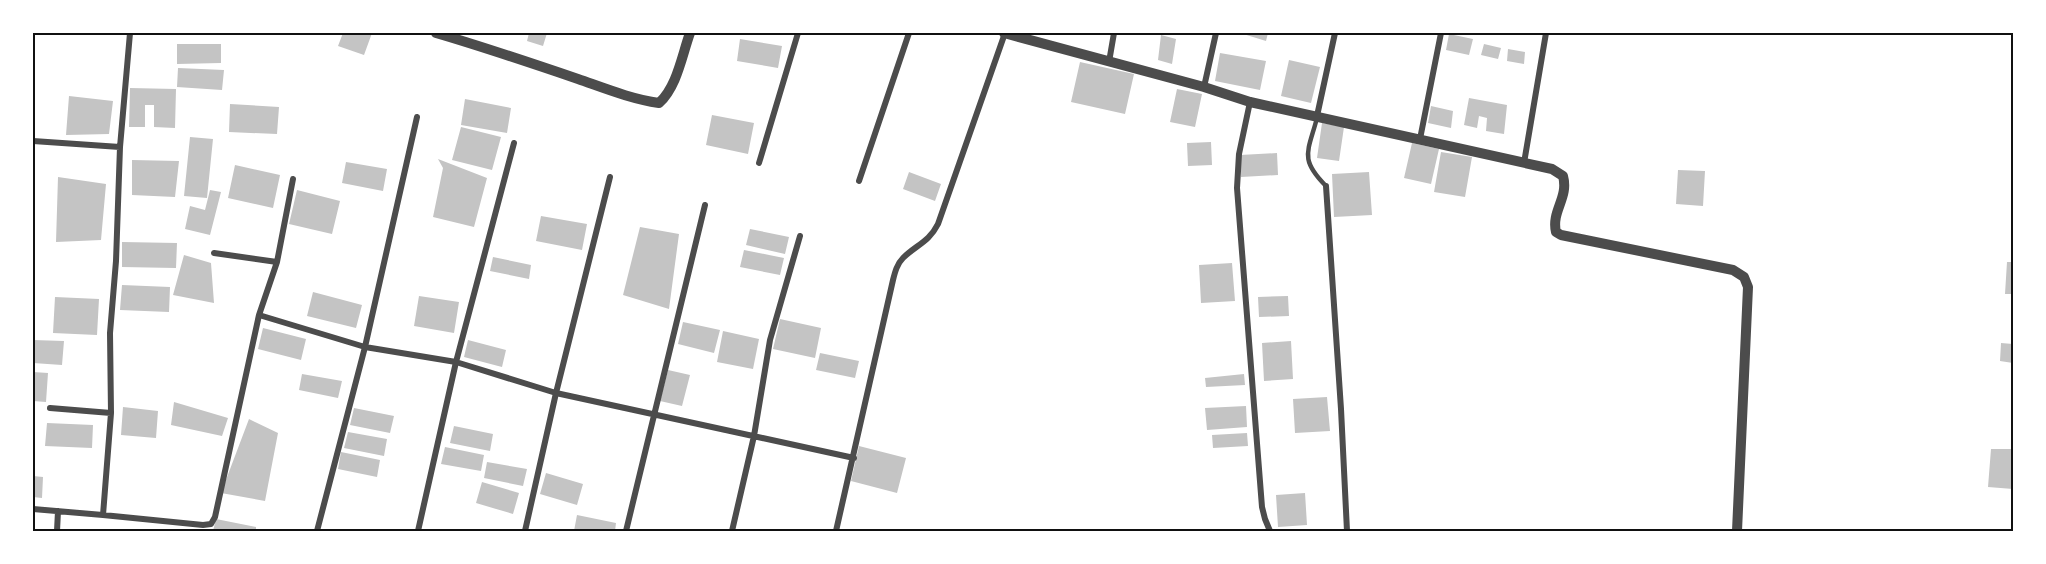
<svg xmlns="http://www.w3.org/2000/svg" width="2046" height="564" viewBox="0 0 2046 564" font-family="'Space Grotesk',sans-serif">
<style>
.building{fill:#c4c4c4}
.lines{fill:none;stroke-linecap:round;stroke-linejoin:round}
.service{stroke:#4c4c4c;stroke-width:4.5}
.minor{stroke:#4c4c4c;stroke-width:6}
.tertiary{stroke:#4c4c4c;stroke-width:10}
.neatline{fill:none;stroke:#111;stroke-width:2}
</style>
<rect width="100%" height="100%" fill="#fff"/>
<!-- building -->
<path class="building" d="M343,33H372L364,55L338,46Z
M529,33H547L543,46L527,41Z
M1240,33H1268L1266,41Z
M1449,34L1473,39L1469,55L1446,50Z
M1161,35L1176,39L1172,64L1158,60Z
M740,39L782,46L778,68L737,61Z
M177,44H221V63L177,64Z
M1484,44L1501,48L1498,59L1481,55Z
M1508,49L1525,52L1524,64L1507,61Z
M1220,53L1266,61L1260,90L1215,81Z
M1289,60L1320,67L1311,103L1281,96Z
M1080,62L1134,74L1125,114L1071,102Z
M178,68L224,70L222,90L177,87Z
M130,88L176,89L175,128L154,127V105H145V127H129Z
M1177,89L1202,94L1195,127L1170,122Z
M69,96L113,101L109,134L66,135Z
M1469,98L1507,105L1504,134L1486,131L1487,118L1479,116L1477,128L1464,125Z
M465,99L511,108L507,133L461,125Z
M230,104L279,107L277,134L229,132Z
M1431,106L1453,111L1451,128L1428,123Z
M712,115L754,123L748,154L706,145Z
M1322,123L1344,127L1339,161L1317,158Z
M461,127L501,137L492,170L452,160Z
M190,137L213,139L207,198L184,196Z
M1211,142L1212,165L1188,166L1187,143Z
M1412,143L1439,149L1431,184L1404,178Z
M1441,152L1472,157L1465,197L1434,192Z
M1277,153L1278,175L1241,177L1240,155Z
M438,159L487,178L474,227L433,217L443,168Z
M132,160L179,161L175,197L132,195Z
M346,162L387,169L383,191L342,183Z
M235,165L280,175L273,208L228,198Z
M1678,170L1705,171L1703,206L1676,204Z
M909,172L941,184L935,201L903,189Z
M1369,172L1372,215L1334,217L1332,174Z
M58,177L106,184L101,240L56,242Z
M210,190L221,192L210,235L185,229L190,206L205,210Z
M297,190L340,201L332,234L289,224Z
M541,216L587,224L582,250L536,241Z
M640,227L679,234L669,309L623,295Z
M750,229L789,237L785,254L746,245Z
M122,242L177,243L176,268L122,267Z
M744,250L784,258L780,275L740,267Z
M184,255L211,263L214,303L173,295Z
M493,257L531,265L529,279L490,271Z
M2007,262H2013V294H2005Z
M1232,263L1235,301L1201,303L1199,265Z
M122,285L170,287L169,312L120,310Z
M313,292L362,305L356,328L307,316Z
M419,296L459,302L454,333L414,326Z
M1288,296L1289,316L1259,317L1258,297Z
M55,297L99,299L97,335L53,333Z
M780,319L821,328L815,358L773,349Z
M683,322L720,330L714,353L678,344Z
M263,328L306,339L301,360L258,349Z
M723,331L759,339L753,369L717,362Z
M33,340L64,341L62,365L33,363Z
M468,340L506,350L502,367L464,357Z
M1291,341L1293,379L1264,381L1262,343Z
M2001,343L2013,344V363L2000,361Z
M820,353L859,361L855,378L816,370Z
M668,370L690,375L682,406L660,401Z
M33,372L48,373L46,402L33,401Z
M302,374L342,381L338,398L299,390Z
M1244,374L1245,385L1206,387L1205,378Z
M1327,397L1330,431L1295,433L1293,399Z
M174,402L228,418L222,436L171,425Z
M1246,406L1247,427L1207,430L1205,408Z
M123,407L158,411L156,438L121,435Z
M354,408L394,416L390,433L350,425Z
M249,419L278,433L265,501L221,493Z
M47,423L93,425L92,448L45,446Z
M454,426L493,434L490,451L450,443Z
M348,432L387,439L384,456L344,448Z
M1247,433L1248,446L1213,448L1212,435Z
M859,446L906,458L897,493L851,481Z
M445,447L484,455L481,471L441,464Z
M1991,449H2013V489L1988,487Z
M341,452L380,460L377,477L338,469Z
M487,462L527,469L523,486L484,478Z
M546,473L583,484L577,505L540,494Z
M33,476L43,477L42,498L33,497Z
M482,482L519,493L513,514L476,503Z
M1305,493L1307,525L1278,527L1276,495Z
M577,515L616,523L615,531H574Z
M216,519L256,527V531H213Z"/>
<g class="lines">
<!-- service -->
<path class="service" d="M1317,118C1308,152 1299,159 1326,186"/>
<!-- minor -->
<path class="minor" d="M1109,62L1114,33
M1204,87L1216,33
M1250,102L1239,154L1237,188L1262,507L1265,519L1270,531
M1317,116L1335,33
M1420,139L1441,33
M33,141L120,147
M759,163L798,33
M1524,163L1546,33
M859,181L909,33
M1326,186L1341,409L1347,531
M214,253L277,262
M259,315L365,347L456,362L556,393L854,458
M50,408L111,413
M33,509L103,515L111,413L110,333L116,261L120,147L130,33
M103,515L203,525L211,524L215,517L259,315L277,262L293,179
M57,531L58,511
M317,531L365,347L417,117
M418,531L456,362L514,143
M525,531L556,393L610,177
M626,531L705,205
M732,531L754,436L770,340L800,236
M836,531L893,280C895,272 897,264 903,258C916,245 929,242 938,224L1005,33"/>
<!-- tertiary -->
<path class="tertiary" d="M436,33C484,47 531,63 578,79C604,88 631,99 659,103C677,87 682,55 690,33
M1004,33L1204,87L1250,102L1552,169L1563,176C1569,198 1551,211 1556,232L1561,235L1733,270L1744,277L1748,287L1737,531"/>
</g>
<!-- border -->
<rect width="2046" height="564" fill="none" stroke="#ffffff" stroke-width="69"/>
<rect x="34" y="34" width="1978" height="496" class="neatline"/>
</svg>
